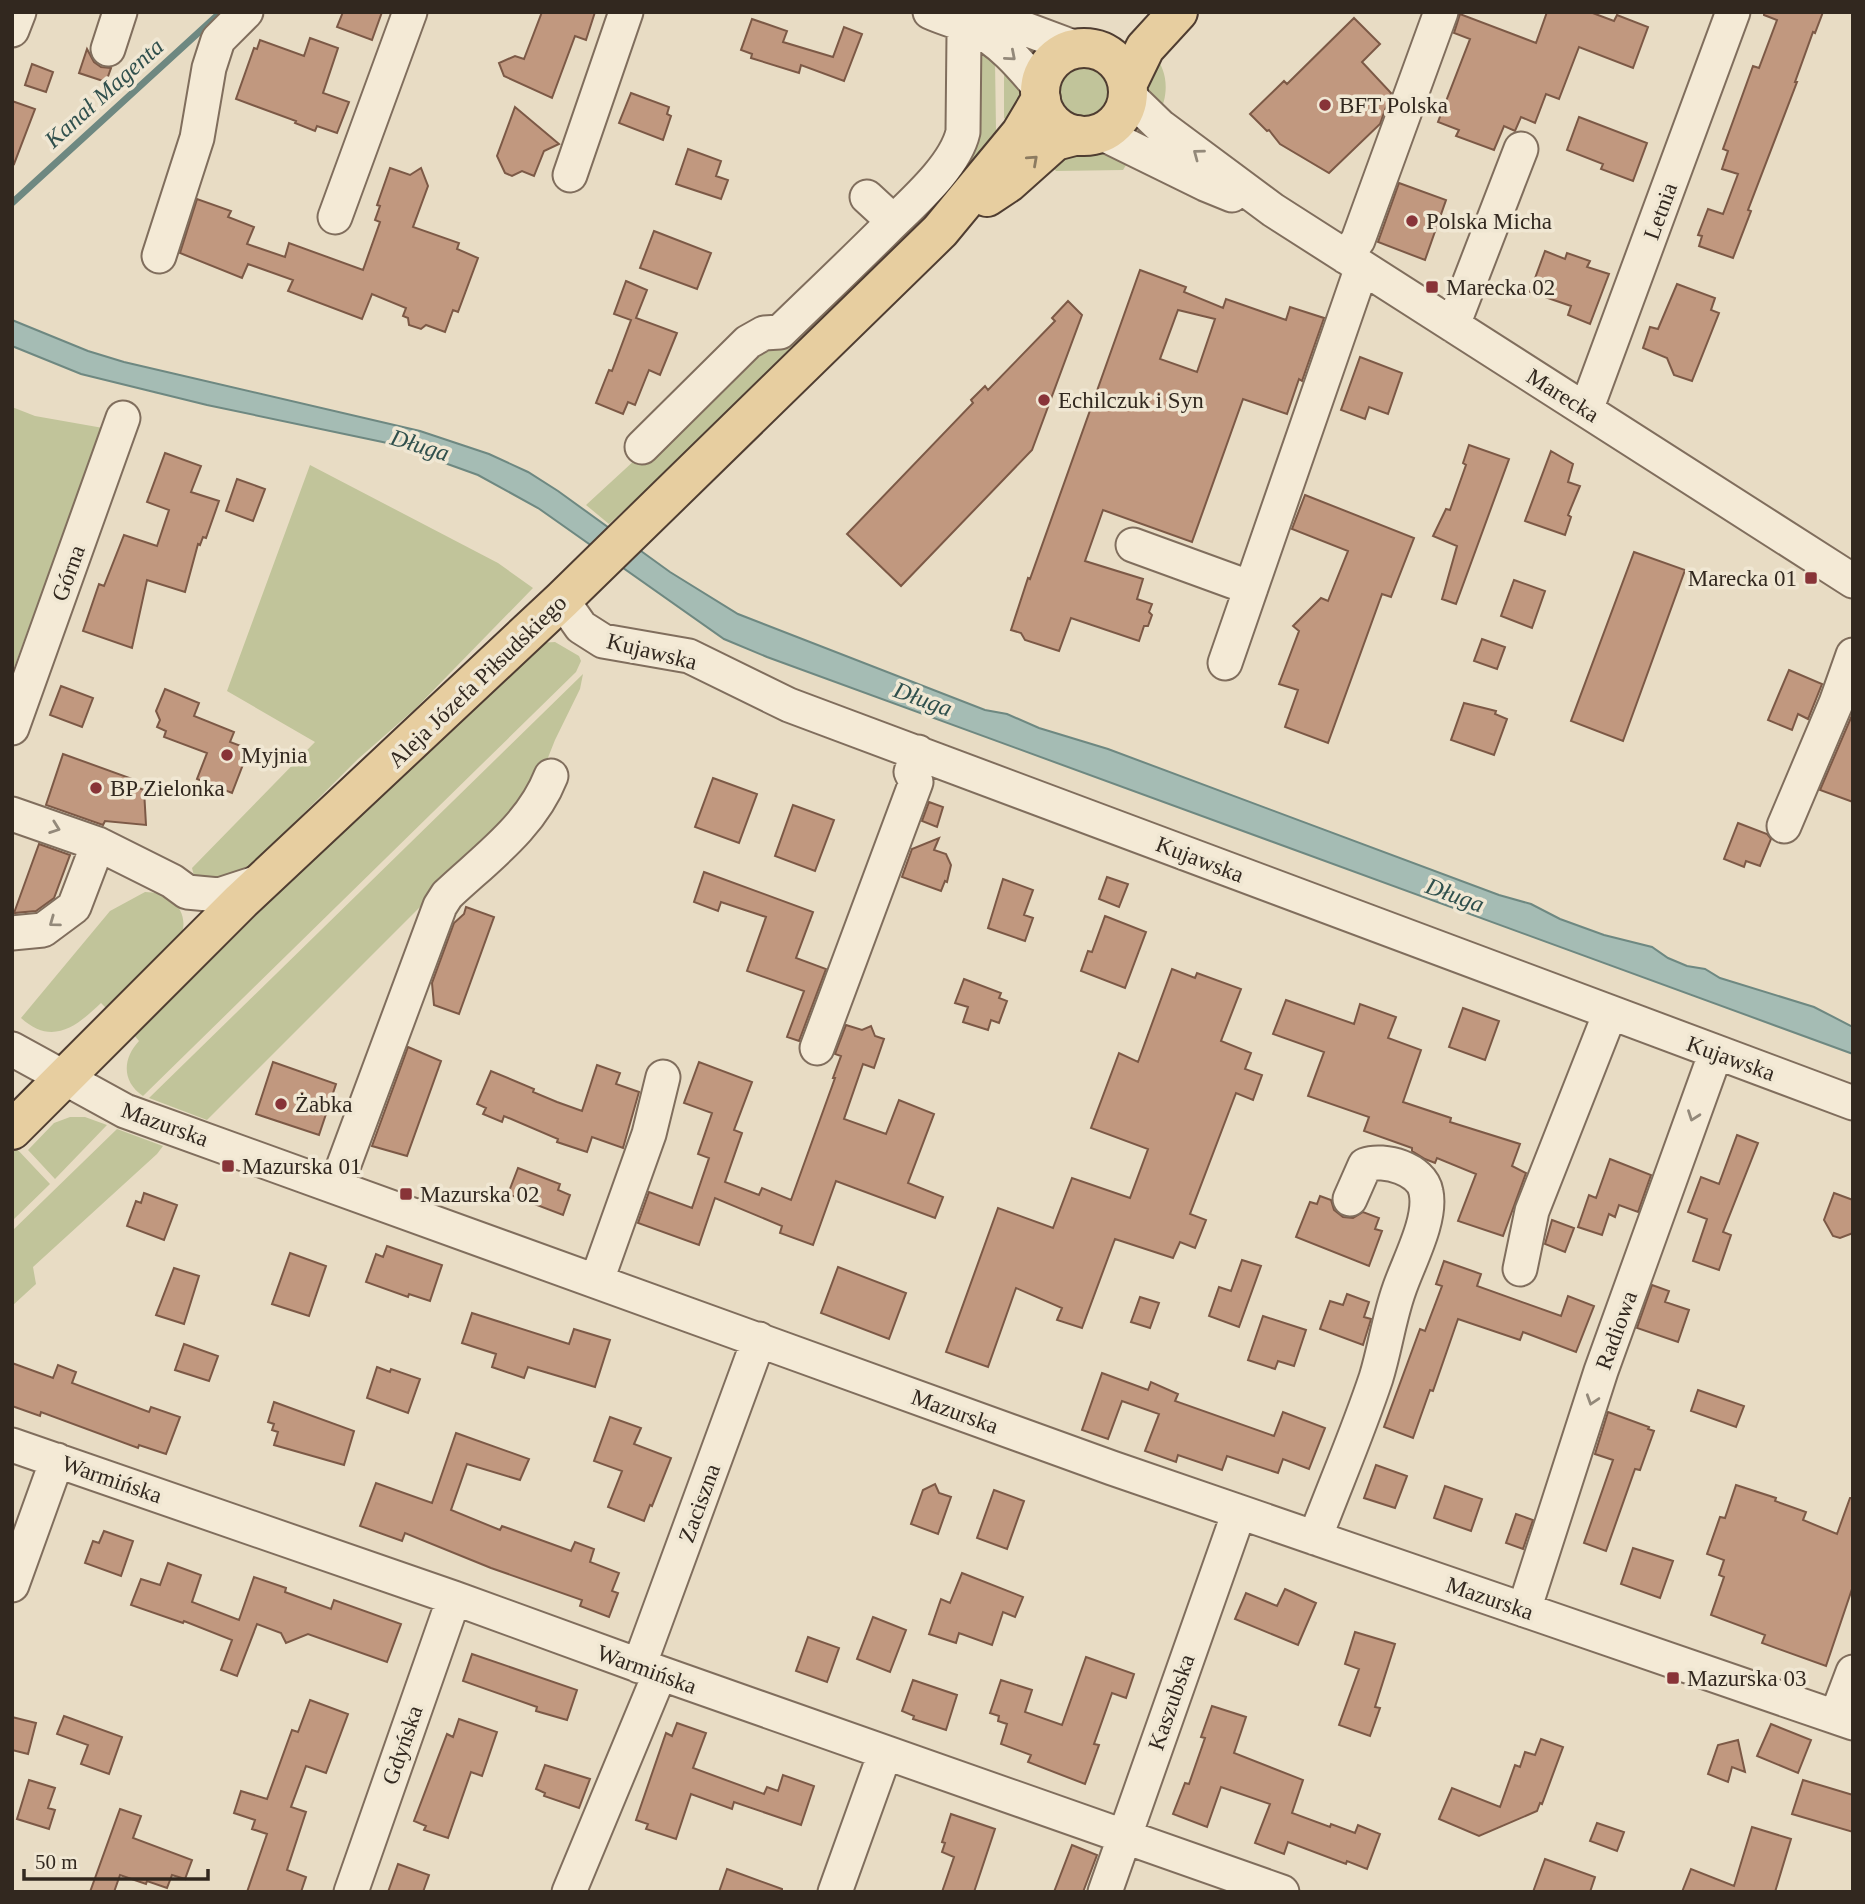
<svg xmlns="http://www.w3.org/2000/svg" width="1865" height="1904" viewBox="0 0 1865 1904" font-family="'Times New Roman',serif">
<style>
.green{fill:#c1c49a}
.water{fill:#a5bcb4;stroke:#6e8881;stroke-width:2}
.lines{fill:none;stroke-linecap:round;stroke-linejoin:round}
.stream{stroke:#6e8881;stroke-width:7}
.building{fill:#c1987f;stroke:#7c5946;stroke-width:2;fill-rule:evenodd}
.minor-casing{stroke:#806e5d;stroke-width:37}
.major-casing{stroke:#4f3d31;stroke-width:42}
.minor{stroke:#f4ead6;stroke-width:33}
.major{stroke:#e7cea0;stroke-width:38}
.oneway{stroke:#93897a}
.oneway2{stroke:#8c7b60}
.poi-dot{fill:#883438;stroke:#f0e7d3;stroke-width:2.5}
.labels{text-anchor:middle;stroke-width:7;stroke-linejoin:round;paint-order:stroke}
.poi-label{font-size:23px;fill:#32281f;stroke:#f0e7d3;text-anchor:start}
.street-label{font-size:23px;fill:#32281f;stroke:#f0e7d3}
.water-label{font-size:24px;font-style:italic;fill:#30504d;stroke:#f0e7d3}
</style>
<rect width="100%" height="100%" fill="#e8dcc4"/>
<!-- green -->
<path class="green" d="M975,45L995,61L996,130L1003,138L901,246L744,399L609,524L586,505L947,173Z
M1153,54C1169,71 1169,96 1158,116L1142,80Z
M1057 91a27 27 0 1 1 54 0a27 27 0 1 1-54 0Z
M1011,65L1025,84L1014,127L1004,118V75Z
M1095,146L1131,157L1123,170L1056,171L1046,160Z
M12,407L35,416L103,428L12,673Z
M310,465L498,563L533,588L416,708L358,759L243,874L215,881L194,876L192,868L315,742L227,691Z
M555,642L579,656L581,661L576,672L143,1096C121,1081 123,1058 139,1041L134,1035L530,647L538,643Z
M583,674L580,689L555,740L534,793L207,1120L149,1098Z
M145,892C169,892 191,910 181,936L108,1010L101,1003C76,1027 52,1046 21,1018L110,911Z
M70,1117H85L107,1125L55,1179L28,1150L54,1123Z
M117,1129L163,1146L157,1154L33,1267L36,1284L12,1306V1231Z
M16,1148L50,1184L12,1221V1152Z"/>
<!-- water -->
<path class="water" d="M12,320L88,351L124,362L420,431L489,454L528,472L558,491L670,572L738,614L985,710L1007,714L1039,728L1108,749L1499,895L1531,904L1560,919L1604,935L1652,947L1668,958L1687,966L1705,969L1720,978L1814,1007L1853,1027V1054L767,657L724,639L538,508L478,475L392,444L207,405L81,374L12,346Z"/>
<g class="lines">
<!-- stream -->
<path class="stream" d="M12,203L221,12"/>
</g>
<!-- building -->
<path class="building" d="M343,12H382L372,40L337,27Z
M542,12H595L586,40L575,36L552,98L504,76L499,63L515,56L524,59Z
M1547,12H1590L1614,21L1617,15L1648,27L1633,68L1579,47L1559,99L1546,94L1535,123L1521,117L1515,131L1504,126L1494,150L1456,136L1459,130L1438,122L1470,39L1454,33L1460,14L1536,43Z
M1764,12H1823L1815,33L1813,32L1795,82H1797L1748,210L1751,211L1733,258L1699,246L1702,236L1698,235L1708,209L1723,214L1738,174L1722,169L1728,151L1723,149L1753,66L1759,68L1777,20L1764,15Z
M1354,18L1380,44L1362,62L1391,93L1380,124L1329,173L1280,144L1269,130L1267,131L1250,114L1284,81L1287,84Z
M752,19L787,31L783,42L833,57L844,27L862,34L844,81L801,65L799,73L751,58L752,54L741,50Z
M310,38L338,48L323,93L349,102L337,133L317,126L315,131L295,123L296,121L236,99L254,48L257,49L260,40L304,56Z
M87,49L94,62L101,67L111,68L106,82L79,73Z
M32,64L53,72L46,92L25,85Z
M631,93L669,107L667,114L671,116L663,140L619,123Z
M12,101L35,109L14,164L12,163Z
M515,107L559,144L544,151L534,176L522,171L512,176L505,173L497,156Z
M1579,117L1647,143L1633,181L1601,169L1603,164L1567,150Z
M688,149L721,161L716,176L728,180L721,199L676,184Z
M390,168L410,175L421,168L428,186L413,227L459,243L457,249L478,258L458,312L453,310L445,332L426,325L421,329L409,325L408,318L403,316L406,308L372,294L362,319L288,291L293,280L248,264L242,278L180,253L197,199L231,211L228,217L254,227L247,244L285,257L289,243L363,270L380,222L375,220L380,206L377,205Z
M1399,183L1446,200L1425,260L1378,242Z
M654,231L711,253L697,289L640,268Z
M1545,251L1565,259L1567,253L1590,261L1587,267L1609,274L1590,324L1568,315L1571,306L1530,292Z
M1140,270L1186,287L1184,292L1223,308L1226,299L1286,320L1290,307L1324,318L1302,381L1299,379L1287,414L1243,399L1192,542L1103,510L1085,561L1143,579L1137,599L1152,604L1149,612L1152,615L1148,626H1144L1139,641L1071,618L1059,651L1025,640L1021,633L1011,630L1028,578L1030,579ZM1178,310L1215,319L1197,372L1160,359Z
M626,281L647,290L636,318L677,333L660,375L649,370L635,405L628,402L623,414L596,403L609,370L612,371L631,320L614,314Z
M1677,284L1715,298L1711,310L1719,313L1692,381L1674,375L1667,358L1643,348L1650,327L1658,329Z
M1068,301L1082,315L1032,450L901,586L847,534L973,403L971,400L985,386L988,390L1055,321L1052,318Z
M1360,357L1402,373L1388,414L1369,407L1365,419L1341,410Z
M1469,445L1509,459L1456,604L1442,599L1457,546L1433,536L1446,509L1450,510L1466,465L1463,463Z
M1551,451L1573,464L1568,482L1580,486L1568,515L1571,517L1565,535L1525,521Z
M165,453L201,466L191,492L219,501L206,538L203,537L200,545L198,544L185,592L147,580L132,648L83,631L99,584L104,586L124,535L157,546L169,510L147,502Z
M237,479L265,489L253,521L226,511Z
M1305,495L1414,538L1391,597L1382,594L1328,743L1285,727L1298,690L1279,684L1299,631L1293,626L1321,598L1328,601L1348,551L1292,529Z
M1634,552L1685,570L1623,741L1571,721Z
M1514,580L1545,591L1532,628L1501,616Z
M1482,639L1505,647L1497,669L1474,661Z
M1789,670L1822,684L1808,719L1798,714L1792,730L1768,720Z
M61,686L93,698L82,727L50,715Z
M165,689L199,703L194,716L234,732L230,742L249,749L232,793L197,779L207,753L164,737L166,731L157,727L160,720L156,711Z
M1464,703L1496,711L1495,714L1507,719L1494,755L1451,740Z
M1853,713V802L1820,790Z
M63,754L138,781L136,787L144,790L146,825L105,821L103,825L46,805Z
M713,778L757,794L739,843L695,827Z
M929,802L943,807L937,827L922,821Z
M793,805L834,820L815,871L775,856Z
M1738,823L1767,834L1771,839L1760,866L1746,861L1744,867L1724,859Z
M939,838L934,850L946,854L951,865L947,882L945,881L941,891L902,877L912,849Z
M39,844L70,855L54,898L36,911L14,913Z
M704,872L813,912L796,958L826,969L799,1041L787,1037L804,991L747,971L766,917L721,902L718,911L694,902Z
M1107,877L1128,884L1119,907L1099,899Z
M1003,879L1033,890L1024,915L1033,918L1025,941L988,928Z
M466,907L494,917L459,1014L434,1005L432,983L454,923L464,914Z
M1105,916L1146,932L1125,988L1081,971L1088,951L1092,952Z
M1172,969L1195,978L1197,973L1241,989L1221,1041L1251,1053L1245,1069L1262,1075L1253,1100L1236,1093L1190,1214L1206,1220L1195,1248L1180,1242L1173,1258L1115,1239L1082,1328L1057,1320L1062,1308L1016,1288L988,1367L946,1352L998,1208L1053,1228L1072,1178L1130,1198L1148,1149L1091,1128L1119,1053L1138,1062Z
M964,979L1001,993L999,998L1007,1001L999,1023L991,1020L988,1030L963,1022L968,1007L955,1003Z
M1286,1000L1354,1024L1360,1004L1396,1017L1388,1038L1421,1050L1403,1102L1451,1118L1450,1122L1520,1144L1512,1166L1526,1173L1503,1236L1458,1221L1476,1174L1437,1158L1435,1163L1425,1159L1412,1151V1148L1364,1131L1369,1117L1308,1096L1324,1052L1273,1034Z
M1463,1008L1499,1021L1485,1060L1449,1047Z
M846,1025L862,1030L871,1026L875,1036L884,1039L874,1068L863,1064L844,1119L886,1134L899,1100L934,1114L908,1183L943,1197L935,1218L836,1181L813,1245L780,1233L782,1226L715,1198L699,1245L638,1223L649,1192L692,1208L709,1158L698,1154L712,1113L684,1103L699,1062L752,1082L734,1130L742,1133L725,1182L759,1195L762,1188L791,1200L835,1078H833L841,1056L835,1054Z
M408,1047L441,1061L407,1156L372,1146Z
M273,1062L336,1084L319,1135L256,1114Z
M597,1065L620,1073L616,1084L639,1092L623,1148L592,1137L587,1152L557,1142L558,1139L504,1116L502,1122L483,1114L486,1108L477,1104L491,1071L534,1089L533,1092L557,1102L582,1111Z
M1737,1135L1758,1143L1723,1232L1731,1235L1719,1270L1693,1261L1707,1219L1688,1212L1701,1177L1719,1184Z
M1610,1159L1651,1175L1638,1212L1619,1205L1615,1217L1609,1214L1602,1235L1578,1227L1589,1195L1596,1198Z
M518,1168L560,1184L558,1190L570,1195L563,1215L508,1194Z
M144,1193L177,1205L164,1240L127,1226L136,1201L141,1203Z
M1834,1193L1853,1200V1233L1840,1238L1833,1236L1824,1220Z
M1320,1196L1331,1200L1334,1210L1343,1217L1353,1218L1363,1212L1379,1218L1375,1229L1382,1231L1369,1266L1296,1237L1310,1202L1317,1204Z
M1552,1220L1574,1228L1565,1252L1545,1244Z
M387,1246L442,1265L430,1301L409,1294L408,1297L366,1282L376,1254L383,1257Z
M290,1253L326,1266L309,1316L272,1304Z
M1242,1260L1261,1266L1239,1327L1209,1316L1219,1287L1231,1291Z
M1444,1261L1481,1274L1477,1286L1561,1316L1568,1296L1594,1306L1576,1352L1523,1332L1520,1340L1458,1319L1433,1391L1430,1390L1413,1438L1384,1427L1420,1329L1425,1331L1442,1286L1436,1284Z
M838,1267L906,1293L889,1339L821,1313Z
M174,1268L199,1276L184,1324L156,1315Z
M1652,1285L1669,1291L1665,1302L1689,1310L1678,1342L1637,1328Z
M1347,1294L1369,1302L1364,1317L1371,1319L1363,1345L1320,1329L1330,1301L1343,1305Z
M1140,1297L1159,1303L1150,1328L1131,1322Z
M472,1313L569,1344L574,1329L610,1340L595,1387L528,1367L524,1378L492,1367L496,1354L462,1343Z
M1263,1316L1306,1330L1294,1366L1278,1361L1275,1369L1248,1360Z
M184,1344L218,1356L209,1381L175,1370Z
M12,1363L53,1378L58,1365L76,1372L72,1383L149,1412L151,1407L180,1417L166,1454L139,1445L138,1448L41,1412L40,1416L12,1406Z
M377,1367L390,1372L391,1369L420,1379L408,1413L367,1398Z
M1102,1373L1148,1390L1151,1382L1178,1394L1175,1401L1274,1436L1283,1412L1325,1428L1309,1469L1283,1459L1278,1473L1227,1456L1222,1470L1178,1455L1176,1462L1145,1451L1159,1414L1122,1401L1108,1439L1082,1430Z
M1698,1390L1744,1406L1736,1427L1691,1411Z
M274,1402L354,1431L344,1465L274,1445L278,1432L272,1430L274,1424L268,1422Z
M1608,1412L1649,1427L1648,1429L1654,1431L1640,1470L1635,1469L1606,1551L1584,1543L1613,1460L1595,1454Z
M610,1417L641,1428L634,1444L671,1458L652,1506L650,1505L644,1521L608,1507L622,1471L594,1461Z
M456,1433L529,1459L520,1480L467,1464L451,1510L500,1530L502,1526L571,1551L575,1542L594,1549L590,1562L619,1573L612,1591L618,1593L609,1617L580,1606L582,1600L491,1568L405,1533L402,1541L360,1526L376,1483L432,1503Z
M1376,1465L1407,1476L1395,1508L1364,1498Z
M935,1484L939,1493L951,1497L938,1534L911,1524L923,1490Z
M1736,1485L1776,1498L1775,1501L1806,1512L1803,1520L1837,1534L1850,1498H1853V1586L1826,1666L1762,1643L1765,1635L1711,1615L1724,1577L1719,1575L1724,1560L1707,1554L1720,1517L1725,1518Z
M1445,1486L1482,1499L1471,1531L1434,1518Z
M994,1490L1024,1501L1007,1549L977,1538Z
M1516,1514L1533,1520L1523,1549L1506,1543Z
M104,1531L133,1541L121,1576L85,1563L93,1541L99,1543Z
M1633,1548L1673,1561L1660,1598L1621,1584Z
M168,1563L201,1575L192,1602L239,1620L254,1577L286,1588L285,1592L331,1609L334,1600L401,1624L387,1662L308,1634L286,1643L281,1633L257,1624L237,1676L221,1670L232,1640L184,1621L183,1623L131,1605L141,1579L160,1585Z
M962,1573L1023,1597L1015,1617L1003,1612L992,1645L959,1633L956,1643L929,1634L941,1599L950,1603Z
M1285,1589L1316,1603L1298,1645L1235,1619L1246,1593L1277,1606Z
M873,1617L906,1630L890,1672L857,1659Z
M1355,1632L1395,1644L1375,1707L1380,1708L1370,1736L1339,1725L1359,1669L1345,1664Z
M808,1637L839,1648L827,1682L796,1671Z
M472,1654L577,1690L567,1720L536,1711L537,1707L463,1681Z
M1086,1657L1134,1674L1126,1698L1112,1693L1094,1744L1099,1745L1085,1784L1028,1762L1031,1755L1001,1744L1007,1724L998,1721L999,1716L990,1713L1001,1680L1032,1690L1025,1712L1062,1725Z
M913,1680L957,1695L946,1730L913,1719L914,1716L902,1711Z
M310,1700L348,1714L326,1773L306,1766L291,1807L306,1812L287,1870L306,1877L301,1892H247L267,1834L252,1829L255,1820L234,1813L241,1791L267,1799L292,1730L298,1732Z
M1212,1706L1246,1717L1234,1753L1303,1780L1292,1813L1330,1827L1331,1824L1355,1833L1358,1825L1380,1834L1367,1869L1347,1861L1346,1864L1288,1842L1284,1854L1255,1843L1270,1804L1221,1787L1207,1827L1173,1814L1185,1783L1189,1784L1205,1738L1201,1737Z
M64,1716L122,1737L109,1774L81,1764L88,1745L57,1734Z
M12,1717L36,1723L28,1754L12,1750Z
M459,1719L497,1732L482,1776L471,1772L448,1838L424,1830L426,1826L414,1821L447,1734L453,1737Z
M677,1723L706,1733L693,1768L764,1794L767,1787L778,1791L783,1775L814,1786L801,1825L734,1802L732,1809L691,1794L676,1839L646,1829L648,1824L636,1820L666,1733L672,1736Z
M1771,1724L1811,1740L1798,1773L1757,1756Z
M1541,1739L1563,1747L1542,1804L1540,1803L1537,1811L1479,1836L1439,1819L1452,1788L1500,1807L1515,1765L1520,1767L1525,1752L1535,1755Z
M1738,1740L1745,1772L1732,1767L1728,1782L1708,1774L1718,1745Z
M545,1765L590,1779L579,1808L544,1796L545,1793L536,1789Z
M29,1780L55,1788L48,1808L55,1810L49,1829L17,1819Z
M1803,1780L1853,1795V1832L1792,1814Z
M120,1809L141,1816L133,1838L192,1860L185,1879L172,1875L167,1888L147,1881L146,1884L120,1875L114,1892H90Z
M951,1814L995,1829L974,1892H942L954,1857L942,1852L945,1843L942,1842Z
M1597,1823L1624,1832L1617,1851L1590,1841Z
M1752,1827L1791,1839L1775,1892H1682L1691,1869L1734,1886Z
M1072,1845L1097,1855L1083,1892H1054Z
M1545,1859L1595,1877L1590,1892H1533Z
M398,1864L429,1875L423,1892H388Z
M727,1869L782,1889V1892H719Z"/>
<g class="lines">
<defs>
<path id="minor" d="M930,12C943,18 958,22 971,27C1000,40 1021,65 1040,88
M980,12L1076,48
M12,30L19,12
M108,49L120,12
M1128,95L1160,126L1273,210L1853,581
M1101,133L1205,184L1232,195
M570,175L626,12
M867,197L893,221
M335,217L410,12
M159,256L197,138L209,68L218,40L246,12
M1346,257L1358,240L1441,12
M1453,325L1521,149
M1586,410L1733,12
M642,447L748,342L764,333L780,332C815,298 851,264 886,229C911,204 955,167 963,132L964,34L970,27
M1133,545L1251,588
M562,600L581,627L603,641L689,656L789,705L1853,1103
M1225,663L1362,267
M12,728L123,418
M12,814L98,844L172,881L187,892L219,895L262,881
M1784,826L1836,703L1853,655
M12,933L43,930L74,907L98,844
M817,1048L916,782L911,772L918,752
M12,1049L125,1111L1112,1468L1853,1723
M336,1186L440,906L447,895C485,859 531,827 551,776
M1520,1269L1532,1211L1610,1013
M597,1280L649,1134L663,1077
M12,1445L454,1598L660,1673L1282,1892
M1315,1538C1335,1485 1358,1432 1376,1378C1385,1349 1389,1318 1399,1290C1408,1263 1432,1220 1426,1192C1422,1169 1384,1158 1365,1165L1350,1199
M12,1585L57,1460
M1524,1610L1601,1371L1716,1052
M639,1666L759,1339
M1836,1717L1853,1672
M351,1892L454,1598
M569,1892L660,1673
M835,1892L885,1753
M1105,1892L1239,1512"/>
<path id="major" d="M1040 92a44 44 0 1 1 88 0a44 44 0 1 1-88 0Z
M1128,83L1145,48L1178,12
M987,197L1008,183L1055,141L1078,135
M12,1130L241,901L562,600L940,231L1021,133L1041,99"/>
</defs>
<!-- minor casing -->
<use href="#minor" class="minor-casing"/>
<!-- major casing -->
<use href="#major" class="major-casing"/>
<!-- minor -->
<use href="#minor" class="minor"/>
<!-- major -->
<use href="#major" class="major"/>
</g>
<!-- one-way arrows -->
<defs><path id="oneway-chevron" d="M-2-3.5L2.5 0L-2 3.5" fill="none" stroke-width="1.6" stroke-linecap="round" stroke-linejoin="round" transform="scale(1.75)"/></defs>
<g class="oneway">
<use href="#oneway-chevron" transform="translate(1011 56) rotate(41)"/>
<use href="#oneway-chevron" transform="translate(1198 154) rotate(-143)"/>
<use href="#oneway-chevron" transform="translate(55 828) rotate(20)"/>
<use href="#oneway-chevron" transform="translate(54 922) rotate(144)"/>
<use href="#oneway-chevron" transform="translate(1693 1116) rotate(110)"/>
<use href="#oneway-chevron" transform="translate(1592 1400) rotate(108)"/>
</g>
<use class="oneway2" href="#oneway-chevron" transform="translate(1033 160) rotate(-42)"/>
<!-- markers -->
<g class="poi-dot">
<circle cx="1325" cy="105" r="7"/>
<circle cx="1412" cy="221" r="7"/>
<rect x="1425" y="280" width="14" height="14" rx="3.5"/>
<circle cx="1044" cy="400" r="7"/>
<rect x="1804" y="571" width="14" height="14" rx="3.5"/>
<circle cx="227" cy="755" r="7"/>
<circle cx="96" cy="788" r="7"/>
<circle cx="281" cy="1104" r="7"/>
<rect x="221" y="1159" width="14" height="14" rx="3.5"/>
<rect x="399" y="1187" width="14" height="14" rx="3.5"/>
<rect x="1666" y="1671" width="14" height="14" rx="3.5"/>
</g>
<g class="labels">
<!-- poi labels -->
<g class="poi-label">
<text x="1339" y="113">BFT Polska</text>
<text x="1426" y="229">Polska Micha</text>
<text x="1446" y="295">Marecka 02</text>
<text x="1058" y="408">Echilczuk i Syn</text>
<text x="1797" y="586" text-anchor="end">Marecka 01</text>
<text x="241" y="763">Myjnia</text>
<text x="110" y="796">BP Zielonka</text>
<text x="295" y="1112">Żabka</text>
<text x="242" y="1174">Mazurska 01</text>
<text x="420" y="1202">Mazurska 02</text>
<text x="1687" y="1686">Mazurska 03</text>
</g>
<!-- street labels -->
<g class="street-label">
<text transform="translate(1660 211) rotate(-70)" y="8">Letnia</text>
<text transform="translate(1563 395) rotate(32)" y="8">Marecka</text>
<text transform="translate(68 573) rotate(-70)" y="8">Górna</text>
<text transform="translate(652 651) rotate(14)" y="8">Kujawska</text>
<text transform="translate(477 681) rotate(-44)" y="8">Aleja Józefa Piłsudskiego</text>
<text transform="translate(1200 859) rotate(21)" y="8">Kujawska</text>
<text transform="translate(1731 1058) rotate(20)" y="8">Kujawska</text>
<text transform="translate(165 1124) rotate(20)" y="8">Mazurska</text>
<text transform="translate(1616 1330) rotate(-70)" y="8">Radiowa</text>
<text transform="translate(955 1411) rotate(20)" y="8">Mazurska</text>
<text transform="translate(112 1479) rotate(19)" y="8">Warmińska</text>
<text transform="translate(699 1503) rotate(-70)" y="8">Zaciszna</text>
<text transform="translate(1490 1598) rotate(19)" y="8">Mazurska</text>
<text transform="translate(647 1669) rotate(20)" y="8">Warmińska</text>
<text transform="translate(1171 1702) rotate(-71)" y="8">Kaszubska</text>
<text transform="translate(402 1745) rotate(-71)" y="8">Gdyńska</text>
</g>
<!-- water labels -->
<g class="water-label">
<text transform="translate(104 93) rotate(-42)" y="8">Kanał Magenta</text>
<text transform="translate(420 445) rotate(17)" y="8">Długa</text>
<text transform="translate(923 699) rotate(20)" y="8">Długa</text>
<text transform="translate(1455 895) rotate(20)" y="8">Długa</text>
</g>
</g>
<!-- border -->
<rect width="1865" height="1904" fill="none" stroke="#32281f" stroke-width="28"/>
<!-- scale -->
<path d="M24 1869v10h184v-10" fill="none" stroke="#32281f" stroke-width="3.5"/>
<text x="35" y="1869" font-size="21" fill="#32281f" stroke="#f0e7d3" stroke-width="5" paint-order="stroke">50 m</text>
</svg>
